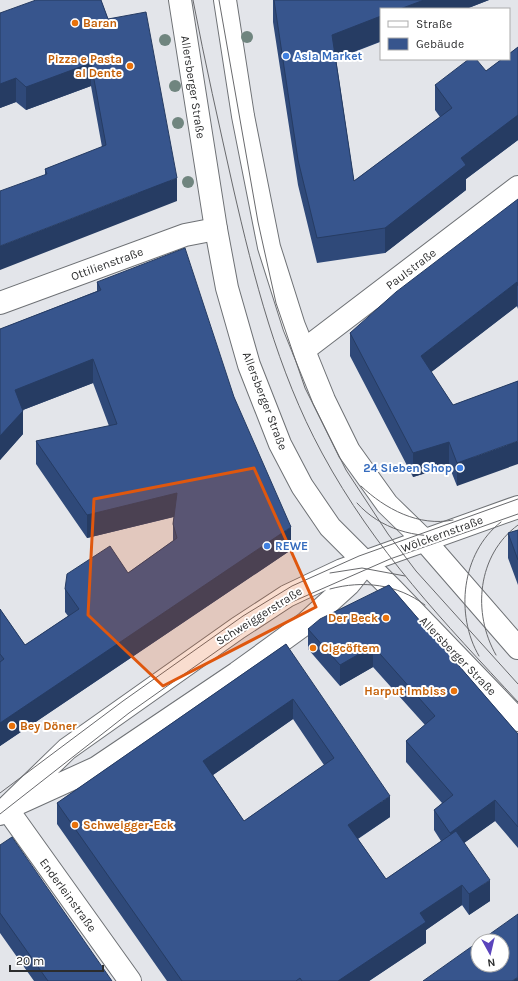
<svg xmlns="http://www.w3.org/2000/svg" width="518" height="981" viewBox="0 0 518 981" font-family="Karla,sans-serif">
<style>
.lines{fill:none;stroke-linecap:round;stroke-linejoin:round}
.minor-casing{stroke:#6e7175;stroke-width:24}
.secondary-casing{stroke:#6e7175;stroke-width:24}
.minor{stroke:#fff;stroke-width:22}
.secondary{stroke:#fff;stroke-width:22}
.tram{stroke:#696a6d;stroke-width:1}
.tree{fill:#70857f}
.wall{fill:#2f4979;fill-rule:evenodd}
.shaded-wall{fill:#263c63}
.building{fill:#37558d;stroke:#263c63;fill-rule:evenodd}
.marked{fill:#df570e;fill-opacity:0.2;stroke:#df570e;stroke-width:3;stroke-linejoin:round}
.food-dot{fill:#e8710a;stroke:#fff;stroke-width:1.5}
.shop-dot{fill:#3f7fe0;stroke:#fff;stroke-width:1.5}
.labels{text-anchor:middle;stroke-width:4;stroke-linejoin:round;paint-order:stroke}
.food-label{font-size:12px;font-weight:bold;fill:#c56008;stroke:#fff;text-anchor:start}
.shop-label{font-size:12px;font-weight:bold;fill:#366cbe;stroke:#fff;text-anchor:start}
.street-label{font-size:12px;fill:#2c2d2e;stroke:#fff}
</style>
<rect width="100%" height="100%" fill="#e3e5ea"/>
<g class="lines">
<defs>
<path id="minor" d="M0,303L185,235L216,229
M304,350L518,187
M7,809L130,981"/>
<path id="secondary" d="M180,0L216,229L227,288L249,365L280,444L302,486L330,527L393,590L518,720
M225,0L243,116L269,247L294,326L324,400L349,451L387,504L424,540L518,648
M19,803L96,768L237,673L306,623L349,584L366,563
M0,814L67,749L238,628L287,596L342,570L518,507"/>
</defs>
<!-- minor casing -->
<use href="#minor" class="minor-casing"/>
<!-- secondary casing -->
<use href="#secondary" class="secondary-casing"/>
<!-- minor -->
<use href="#minor" class="minor"/>
<!-- secondary -->
<use href="#secondary" class="secondary"/>
<!-- tram -->
<path class="tram" d="M193,0C205,63 219,124 233,187C254,278 277,370 322,453C375,551 444,622 518,702
M219,0L258,222L276,303L305,388L346,470L388,534L416,571L518,684
M361,486C385,509 419,527 453,520
M357,503C380,529 416,539 449,535
M330,573L362,568L405,576
M330,589C363,580 397,584 425,605
M496,655C472,613 477,555 518,525
M479,656C455,615 461,553 501,522
M0,793L123,701L243,616L292,586L359,556L518,499
M0,814L129,713L251,627L292,602L390,559L518,514"/>
</g>
<!-- trees -->
<g class="tree">
<circle cx="247" cy="37" r="6"/>
<circle cx="165" cy="40" r="6"/>
<circle cx="175" cy="86" r="6"/>
<circle cx="178" cy="123" r="6"/>
<circle cx="188" cy="182" r="6"/>
</g>
<!-- wall -->
<path class="wall" d="M101,0L177,201L45,174V169L102,147L91,86L26,110L16,102L0,108V13Z
M273,0H489L336,59L354,181L440,117L435,110V85L486,71L518,47V140L466,179V190L385,253L317,263L298,185L273,22Z
M518,199V309L517,306L431,372L453,405L518,381L457,486L449,466L413,477L350,356V333Z
M97,282L234,397L291,550L0,746V609L25,645L68,616L65,612V589L128,573L173,541V524L174,517L87,538L36,464V441L109,426L93,383L23,410V434L0,460V329L97,291Z
M518,530V585L508,558V533Z
M389,585L518,734V848L495,821L464,843L490,901L469,915L462,905L426,930V943L369,981H167L57,824V803L286,644L390,817L358,839L386,879L441,841L434,830V810L442,803L406,762V741L425,725L373,667L340,686L308,649V629ZM293,719L324,765L244,821L213,775Z
M0,845L112,981H34L0,933Z"/>
<!-- shaded-wall -->
<path class="shaded-wall" d="M424,0H489L466,9H400Z
M381,16V41L332,60V35Z
M91,63V86L26,110V87Z
M16,78V102L0,108V84Z
M518,115V140L466,179V190L385,253V228L461,158Z
M177,178V201L0,270V246Z
M517,282V306L421,380V356Z
M93,359V383L15,413V390Z
M23,411V434L0,460V436Z
M518,441V464L457,486V463Z
M449,442V466L413,477V453Z
M177,493V516L87,538V515Z
M291,527V550L0,746V723Z
M373,646V667L340,686V665Z
M293,699V719L203,782V761Z
M390,796V817L348,845V825Z
M495,800V821L450,853V833Z
M490,880V901L469,915V894Z
M462,885V905L426,930V943L369,981H338L420,913Z
M518,977V981H512Z"/>
<!-- building -->
<path class="building" d="M36,0H101L108,19L146,12L177,178L0,246V191L47,174L45,169L106,145L91,63L26,87L16,78L0,84V13Z
M274,0H424L400,9H381V16L332,35L354,181L452,108L435,85L469,59H476L486,71L502,59H509V54L518,47V115L461,158L466,165L385,228L317,238L298,160Z
M518,199V286L517,282L421,356L453,405L518,381V441L457,463L449,442L413,453L350,333L396,292Z
M185,248L234,397L291,527L0,723V662L4,659L0,654V609L25,645L79,609L65,589L67,574L110,546L128,573L177,538L173,524L177,493L87,515L36,441L117,424L93,359L15,390L23,411L0,436V329L101,290L97,282Z
M518,530V560L508,533Z
M389,585L518,734V827L495,800L450,833L434,810L453,795L406,741L435,716L373,646L340,665L308,629L320,619Z
M286,644L390,796L348,825L386,879L456,831L490,880L469,894L462,885L420,913L426,922L338,981H302L300,978L296,981H182L57,803ZM293,699L334,758L244,821L203,761Z
M12,837L112,981H48L0,913V845Z
M518,914V977L512,981H423L478,942V965H502V941H480Z"/>
<!-- marked area -->
<path class="marked" d="M254,468L316,607L163,686L88,615L94,499Z"/>
<!-- markers -->
<g class="food-dot">
<circle cx="75" cy="23" r="4"/>
<circle cx="130" cy="66" r="4"/>
<circle cx="386" cy="618" r="4"/>
<circle cx="313" cy="648" r="4"/>
<circle cx="454" cy="691" r="4"/>
<circle cx="12" cy="726" r="4"/>
<circle cx="75" cy="825" r="4"/>
</g>
<g class="shop-dot">
<circle cx="286" cy="56" r="4"/>
<circle cx="460" cy="468" r="4"/>
<circle cx="267" cy="546" r="4"/>
</g>
<g class="labels">
<!-- food labels -->
<g class="food-label">
<text x="83" y="27">Baran</text>
<text x="122" y="63" text-anchor="end">Pizza e Pasta<tspan x="122" dy="14">al Dente</tspan></text>
<text x="378" y="622" text-anchor="end">Der Beck</text>
<text x="321" y="652">Cigcöftem</text>
<text x="446" y="695" text-anchor="end">Harput Imbiss</text>
<text x="20" y="730">Bey Döner</text>
<text x="83" y="829">Schweigger-Eck</text>
</g>
<!-- shop labels -->
<g class="shop-label">
<text x="294" y="60">Asia Market</text>
<text x="452" y="472" text-anchor="end">24 Sieben Shop</text>
<text x="275" y="550">REWE</text>
</g>
<!-- street labels -->
<g class="street-label">
<text transform="translate(193 87) rotate(81)" y="4">Allersberger Straße</text>
<text transform="translate(107 264) rotate(-20)" y="4">Ottilienstraße</text>
<text transform="translate(411 269) rotate(-37)" y="4">Paulstraße</text>
<text transform="translate(265 401) rotate(69)" y="4">Allersberger Straße</text>
<text transform="translate(442 534) rotate(-20)" y="4">Wölckernstraße</text>
<text transform="translate(259 616) rotate(-32)" y="4">Schweiggerstraße</text>
<text transform="translate(458 656) rotate(46)" y="4">Allersberger Straße</text>
<text transform="translate(68 895) rotate(54)" y="4">Enderleinstraße</text>
</g>
</g>
<!-- legend -->
<rect x="380" y="8" width="130" height="52" fill="#ffffff" stroke="#ababab"/>
<rect x="388" y="21" width="20" height="6" fill="#ffffff" stroke="#ababab"/>
<text x="416" y="28" font-size="12" fill="#2c2d2e">Straße</text>
<rect x="388" y="38" width="20" height="12" fill="#37558d" stroke="#ababab"/>
<text x="416" y="48" font-size="12" fill="#2c2d2e">Gebäude</text>
<!-- north arrow -->
<g transform="translate(490 953) rotate(172)"><circle r="19" fill="#ffffff" stroke="#ababab"/>
<path d="M0-3L7 15L0 10L-7 15Z" fill="#5a44bc"/>
<text y="-6" font-size="11" font-weight="bold" text-anchor="middle" fill="#2c2d2e">N</text>
</g>
<!-- scale -->
<path d="M10 965v6h93v-6" fill="none" stroke="#2c2d2e" stroke-width="2"/>
<text x="16" y="965" font-size="12" fill="#2c2d2e" stroke="#ffffff" stroke-width="3" paint-order="stroke">20 m</text>
</svg>
